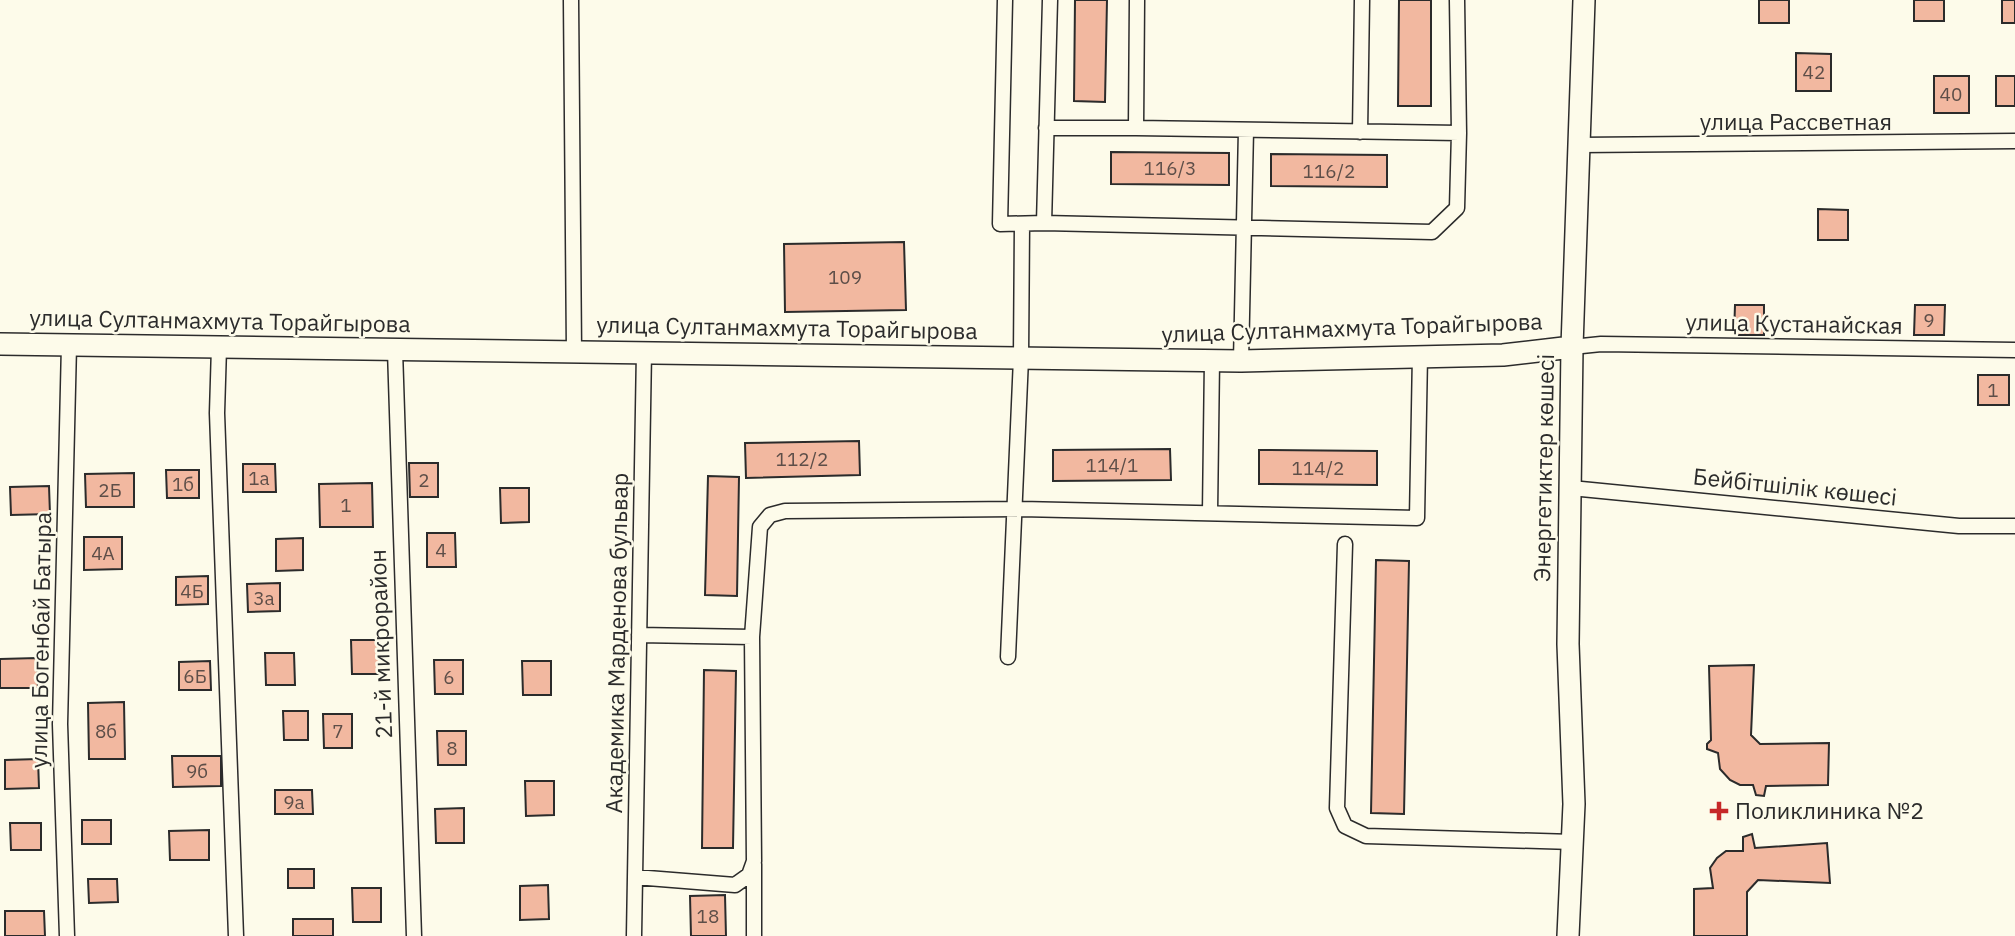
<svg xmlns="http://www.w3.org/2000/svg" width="2015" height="936" viewBox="0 0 2015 936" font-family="'IBM Plex Sans',sans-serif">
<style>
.building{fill:#f2b8a0;stroke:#2b2b2b;stroke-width:2}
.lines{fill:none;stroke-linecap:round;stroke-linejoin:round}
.minor-casing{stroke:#2b2b2b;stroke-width:17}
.secondary-casing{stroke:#2b2b2b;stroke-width:24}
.minor{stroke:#fdfbea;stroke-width:14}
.secondary{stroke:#fdfbea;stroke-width:21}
.poi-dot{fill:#c62828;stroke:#fdfbea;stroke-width:2.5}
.labels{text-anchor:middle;stroke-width:5;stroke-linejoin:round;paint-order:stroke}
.number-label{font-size:19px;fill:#5d4e48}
.street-label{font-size:23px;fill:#2b2b2b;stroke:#fdfbea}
.poi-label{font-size:23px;fill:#2b2b2b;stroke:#fdfbea;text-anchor:start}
</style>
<rect width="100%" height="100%" fill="#fdfbea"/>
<!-- building -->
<path class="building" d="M1075,0H1107L1105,102L1074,101Z
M1399,0H1431V106H1398Z
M1759,0H1789V23H1759Z
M1914,0H1944V21H1914Z
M2002,0H2015V23H2002Z
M1796,53L1831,54V91H1796Z
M1934,76H1969V113H1934Z
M1996,76H2015V106H1996Z
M1111,152L1229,153V185L1111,184Z
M1271,154L1387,155V187L1271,186Z
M1818,209L1848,210V240H1818Z
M904,242L906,310L785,312L784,244Z
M1735,305H1764V335H1734Z
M1915,305H1945L1944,335H1914Z
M1978,375H2009V405H1978Z
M859,441L860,475L746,478L745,443Z
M1170,449L1171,480L1053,481V450Z
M1259,450L1377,451V485L1259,484Z
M409,463H438V497H410Z
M243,464H275L276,492H243Z
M166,470H199V498H167Z
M134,473V507H86L85,474Z
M708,476L739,477L737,596L705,595Z
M372,483L373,527H320L319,484Z
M49,486L50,514L11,515L10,487Z
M500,488H529V522L501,523Z
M427,533H455L456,567H427Z
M84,537H122V569L84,570Z
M303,538V570L276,571V539Z
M1376,560L1409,561L1404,814L1371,813Z
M208,576V604L176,605V577Z
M280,583V611L248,612L247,584Z
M351,640H380V674H352Z
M265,653H294L295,685H266Z
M37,658L38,688H0V659Z
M434,660H463V694H435Z
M210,661L211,690H179V662Z
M522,661H551V695H523Z
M1754,665L1751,735L1760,744L1829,743L1828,785L1766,786L1764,796L1756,795L1753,785H1740L1730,780L1720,769L1718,753L1707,749V744L1711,740L1709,666Z
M704,670L736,671L733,848H702Z
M124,702L125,759H89L88,703Z
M283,711H308V740H284Z
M323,714H352V748H324Z
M437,731H466V765H438Z
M172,756H221V786L173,787Z
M38,759L39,788L5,789V760Z
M525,781H554V815L526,816Z
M275,790H312L313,814H275Z
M464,808V843H436L435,809Z
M82,820H111V844H82Z
M10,823H41V850H11Z
M209,830V860H170L169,831Z
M1752,834L1755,848L1827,843L1830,883L1758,880L1747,892V936H1694V889L1713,888L1710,868L1717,858L1726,851H1743V837Z
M288,869H314V888H288Z
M88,879H117L118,902L89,903Z
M548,885L549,919L520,920V886Z
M352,888H381V922H353Z
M725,895L726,936H691L690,896Z
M5,911H44L45,936H5Z
M293,919H333V936H293Z"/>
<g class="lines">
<defs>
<path id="minor" d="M571,0L574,352
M1005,0L1000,224L1044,223L1432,232L1457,208L1459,133L1457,0
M1046,128H1136L1137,0
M1136,128L1459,133
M1360,132L1362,0
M1578,145L2015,141
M1044,223L1050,0
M219,347L217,413L236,936
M1572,347L1601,344L2015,350
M395,350L414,936
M1241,361L1246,130
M1571,488L1959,526H2015
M1210,513L1212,360
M1345,544L1337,808L1345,826L1366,836L1573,842
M639,635L752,637
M1008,657L1021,358L1022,224
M754,864V936
M635,877L735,885L749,875L754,861L752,637L760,527L770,515L785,511L1021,509L1417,518L1420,355
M67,936L60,724L69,345
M634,936L644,351"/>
<path id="secondary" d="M0,344L1241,361L1503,355L1572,347
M1568,936L1574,804L1568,644L1572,347L1584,0"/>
</defs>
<!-- minor casing -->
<use href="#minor" class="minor-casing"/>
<!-- secondary casing -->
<use href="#secondary" class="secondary-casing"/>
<!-- minor -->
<use href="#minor" class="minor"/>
<!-- secondary -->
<use href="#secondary" class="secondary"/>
</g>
<!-- markers -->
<path class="poi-dot" d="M1715.5 800.5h7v7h7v7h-7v7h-7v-7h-7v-7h7z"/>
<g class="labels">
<!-- number labels -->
<g class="number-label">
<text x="1814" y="79">42</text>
<text x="1951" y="101">40</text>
<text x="1170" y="175">116/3</text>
<text x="1329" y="178">116/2</text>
<text x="845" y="284">109</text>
<text x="1929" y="327">9</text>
<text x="1993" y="397">1</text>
<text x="802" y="466">112/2</text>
<text x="1112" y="472">114/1</text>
<text x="1318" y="475">114/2</text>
<text x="259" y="485">1а</text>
<text x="424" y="487">2</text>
<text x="183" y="491">1б</text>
<text x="110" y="497">2Б</text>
<text x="346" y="512">1</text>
<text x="441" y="557">4</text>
<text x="103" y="560">4А</text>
<text x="192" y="598">4Б</text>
<text x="264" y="605">3а</text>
<text x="195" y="683">6Б</text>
<text x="449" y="684">6</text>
<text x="106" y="738">8б</text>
<text x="338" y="738">7</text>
<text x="452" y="755">8</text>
<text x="197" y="778">9б</text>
<text x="294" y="809">9а</text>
<text x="708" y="923">18</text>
</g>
<!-- street labels -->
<g class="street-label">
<text x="1796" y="130">улица Рассветная</text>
<text transform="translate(220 321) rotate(1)" y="8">улица Султанмахмута Торайгырова</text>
<text transform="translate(1794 324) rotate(1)" y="8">улица Кустанайская</text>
<text transform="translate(787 328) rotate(1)" y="8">улица Султанмахмута Торайгырова</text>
<text transform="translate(1352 328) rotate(-2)" y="8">улица Султанмахмута Торайгырова</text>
<text transform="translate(1544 468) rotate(-89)" y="8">Энергетиктер көшесі</text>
<text transform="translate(1795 487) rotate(6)" y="8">Бейбітшілік көшесі</text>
<text transform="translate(41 640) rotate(-89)" y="8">улица Богенбай Батыра</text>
<text transform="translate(617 643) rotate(-89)" y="8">Академика Марденова бульвар</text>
<text transform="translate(381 644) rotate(-92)" y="8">21-й микрорайон</text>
</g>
<!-- poi labels -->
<g class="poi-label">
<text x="1735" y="819">Поликлиника №2</text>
</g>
</g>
</svg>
